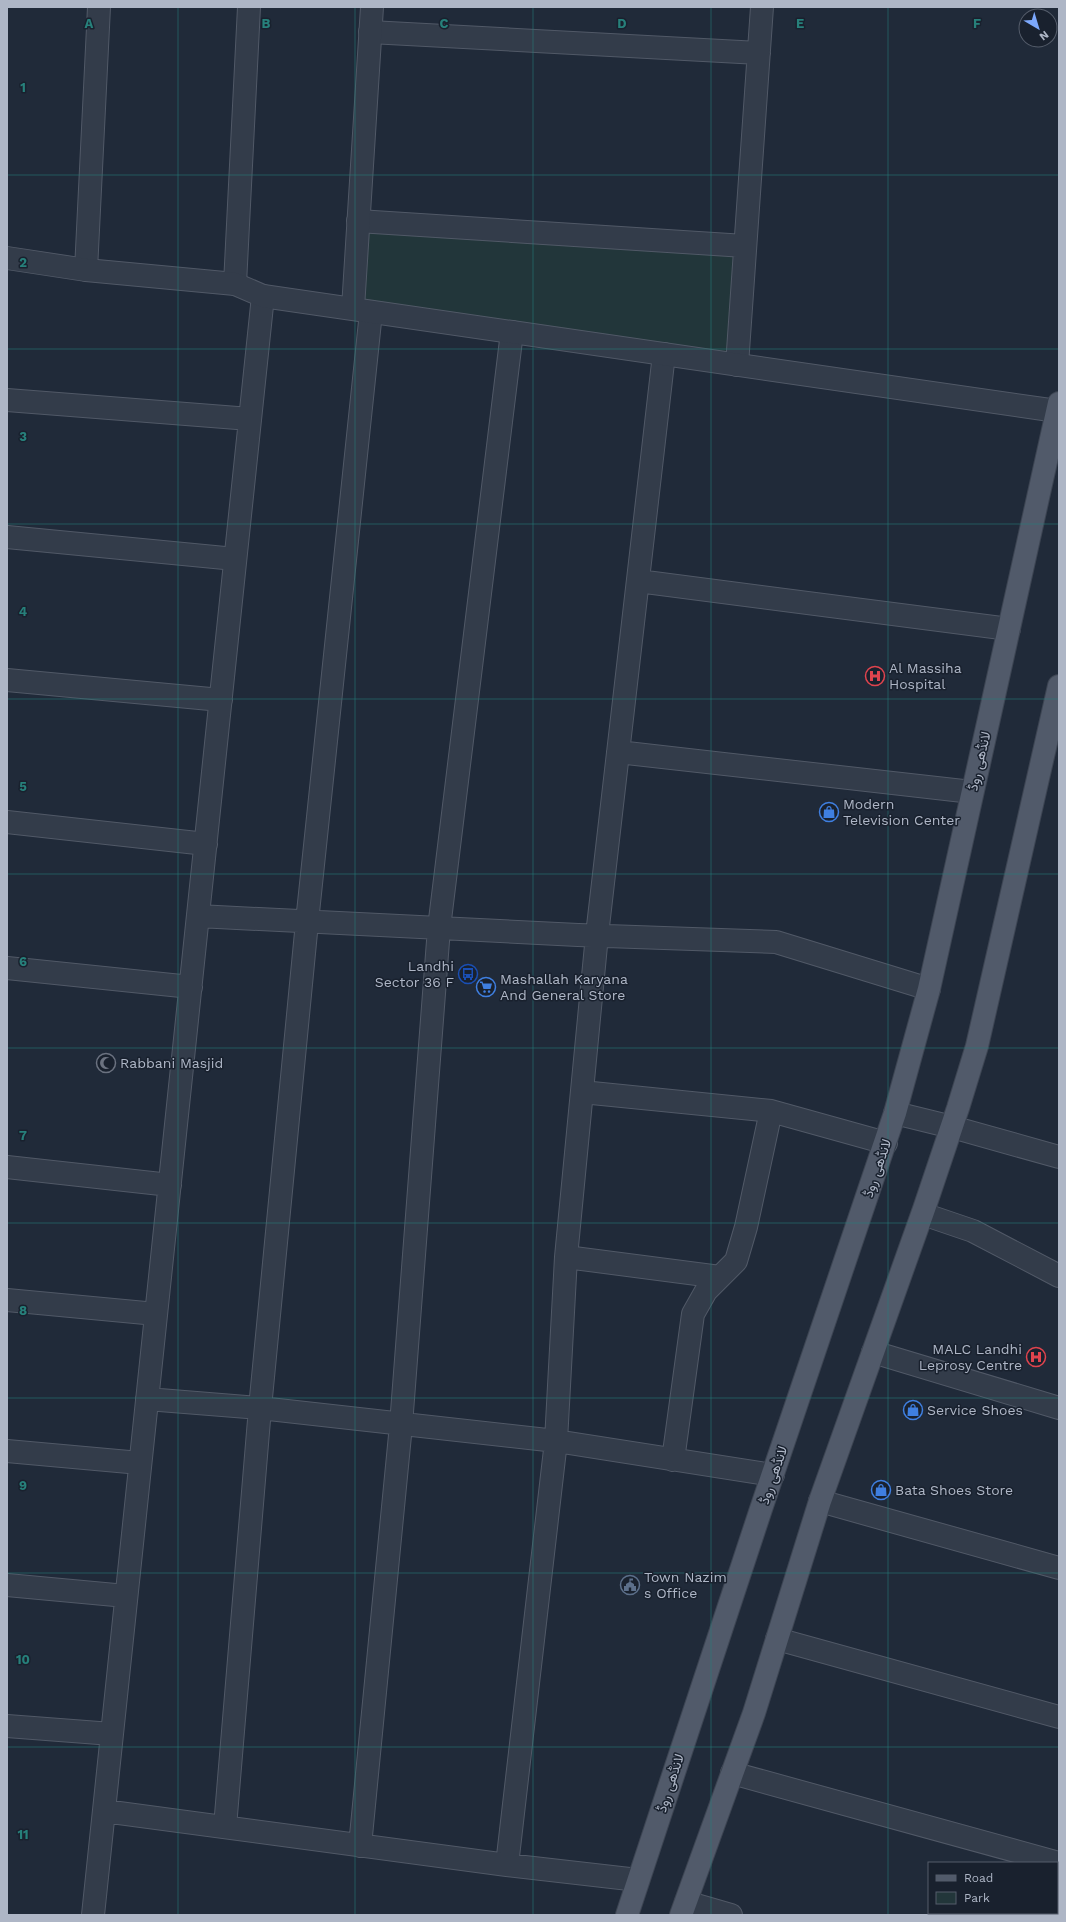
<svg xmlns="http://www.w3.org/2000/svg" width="1066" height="1922" viewBox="0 0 1066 1922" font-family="'Work Sans',Vazirmatn,sans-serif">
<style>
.green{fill:#22363a}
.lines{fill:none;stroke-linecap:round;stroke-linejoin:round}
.minor-casing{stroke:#515967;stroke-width:24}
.tertiary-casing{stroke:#515967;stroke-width:24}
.primary-casing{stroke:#3d4553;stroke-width:24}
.minor{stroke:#333c4a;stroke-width:22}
.tertiary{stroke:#333c4a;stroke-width:22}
.primary{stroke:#515a6a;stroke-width:22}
.grid{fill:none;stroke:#27807b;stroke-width:1;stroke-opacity:0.55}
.labels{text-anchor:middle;stroke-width:3;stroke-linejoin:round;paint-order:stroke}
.poi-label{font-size:14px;fill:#aeb6c6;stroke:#19212e;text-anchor:start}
.street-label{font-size:14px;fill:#aeb6c6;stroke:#19212e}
.grid-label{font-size:13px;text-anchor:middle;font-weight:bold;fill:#27807b;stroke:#19212e;stroke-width:3;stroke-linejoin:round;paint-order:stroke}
</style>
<rect width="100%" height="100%" fill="#202a39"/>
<!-- green -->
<path class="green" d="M358,221L745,246L737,365L353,308Z"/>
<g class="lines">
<defs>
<path id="minor" d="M370,32L759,53
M358,221L745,246
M86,270L99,7
M235,284L249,7
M737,365L762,7
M7,400L250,419
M7,537L235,559
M638,581L1009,629
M7,680L221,700
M618,752L972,792
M7,822L206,844
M198,916L578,935L776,942L929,989
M7,968L191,987
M582,1092L771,1111L886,1143
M895,1113L952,1127L1059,1157
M7,1167L170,1185
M923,1214L973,1231L1059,1276
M566,1257L720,1277
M7,1300L156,1314
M873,1352L1059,1408
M147,1399L260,1408L556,1441L773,1475
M7,1451L140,1463
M673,1460L693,1314L706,1291L736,1261L746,1227L771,1111
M820,1501L1059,1568
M7,1585L126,1596
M777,1639L1059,1717
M7,1726L112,1734
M732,1773L1059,1863
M104,1811L507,1865L556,1441L566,1257L597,935L664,354
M225,1827L260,1408L307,922L371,312
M360,1846L401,1425L439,928L512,332
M507,1865L638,1880
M686,1902L731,1915
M93,1915L263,296"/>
<path id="tertiary" d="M7,258L86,270L235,284L263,296L1057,411
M353,308L372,7"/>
<path id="primary" d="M627,1915L761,1509L895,1113L929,989L1059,403
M681,1915L754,1713L820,1501L924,1209L958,1108L977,1046L1059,686"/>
</defs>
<!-- minor casing -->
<use href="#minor" class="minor-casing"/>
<!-- tertiary casing -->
<use href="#tertiary" class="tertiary-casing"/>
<!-- primary casing -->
<use href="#primary" class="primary-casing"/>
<!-- minor -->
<use href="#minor" class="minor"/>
<!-- tertiary -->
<use href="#tertiary" class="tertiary"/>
<!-- primary -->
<use href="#primary" class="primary"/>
</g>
<!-- grid -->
<path class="grid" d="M178,7V1915M355,7V1915M533,7V1915M711,7V1915M888,7V1915M7,175H1059M7,349H1059M7,524H1059M7,699H1059M7,874H1059M7,1048H1059M7,1223H1059M7,1398H1059M7,1573H1059M7,1747H1059"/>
<!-- icons -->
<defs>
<symbol id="hospital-ring" viewBox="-11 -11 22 22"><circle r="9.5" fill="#19212e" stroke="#e0444e" stroke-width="1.5"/><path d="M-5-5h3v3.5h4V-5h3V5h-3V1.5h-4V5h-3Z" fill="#e0444e"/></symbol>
<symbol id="shop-ring" viewBox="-11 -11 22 22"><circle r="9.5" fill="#19212e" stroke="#3f7fe0" stroke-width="1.5"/><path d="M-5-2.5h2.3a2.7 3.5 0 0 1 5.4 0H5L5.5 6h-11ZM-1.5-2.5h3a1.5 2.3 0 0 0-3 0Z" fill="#3f7fe0"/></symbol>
<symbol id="bus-ring" viewBox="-11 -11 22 22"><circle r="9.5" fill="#19212e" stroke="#1a4fb4" stroke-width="1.5"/><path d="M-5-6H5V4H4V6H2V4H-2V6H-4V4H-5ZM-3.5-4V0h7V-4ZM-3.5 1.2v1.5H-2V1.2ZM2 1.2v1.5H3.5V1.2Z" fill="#1a4fb4"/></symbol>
<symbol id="supermarket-ring" viewBox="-11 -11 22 22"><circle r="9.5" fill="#19212e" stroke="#3f7fe0" stroke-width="1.5"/><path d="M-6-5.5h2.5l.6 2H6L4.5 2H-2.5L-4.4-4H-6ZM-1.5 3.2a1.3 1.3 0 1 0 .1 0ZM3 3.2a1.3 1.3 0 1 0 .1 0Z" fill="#3f7fe0"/></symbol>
<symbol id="mosque-ring" viewBox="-11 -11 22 22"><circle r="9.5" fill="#19212e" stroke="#6b7280" stroke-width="1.5"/><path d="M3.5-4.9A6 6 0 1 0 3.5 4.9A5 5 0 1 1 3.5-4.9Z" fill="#6b7280"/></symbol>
<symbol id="civic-ring" viewBox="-11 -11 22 22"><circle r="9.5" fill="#19212e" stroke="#5c6f8a" stroke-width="1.5"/><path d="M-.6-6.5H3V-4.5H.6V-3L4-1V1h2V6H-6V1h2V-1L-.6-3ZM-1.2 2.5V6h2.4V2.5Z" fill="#5c6f8a"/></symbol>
</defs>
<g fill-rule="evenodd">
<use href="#hospital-ring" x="864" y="665" width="22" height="22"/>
<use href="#shop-ring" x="818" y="801" width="22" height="22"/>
<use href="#bus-ring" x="457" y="963" width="22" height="22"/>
<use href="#supermarket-ring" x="475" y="976" width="22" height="22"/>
<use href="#mosque-ring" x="95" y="1052" width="22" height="22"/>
<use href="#hospital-ring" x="1025" y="1346" width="22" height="22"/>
<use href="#shop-ring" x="902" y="1399" width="22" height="22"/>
<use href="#shop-ring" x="870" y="1479" width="22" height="22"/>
<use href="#civic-ring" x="619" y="1574" width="22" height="22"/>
</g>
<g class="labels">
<!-- poi labels -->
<g class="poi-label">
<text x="889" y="673">Al Massiha<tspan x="889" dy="16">Hospital</tspan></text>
<text x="843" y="809">Modern<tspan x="843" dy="16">Television Center</tspan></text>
<text x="454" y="971" text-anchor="end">Landhi<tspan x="454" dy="16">Sector 36 F</tspan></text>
<text x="500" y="984">Mashallah Karyana<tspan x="500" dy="16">And General Store</tspan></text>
<text x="120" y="1068">Rabbani Masjid</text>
<text x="1022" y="1354" text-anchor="end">MALC Landhi<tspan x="1022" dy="16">Leprosy Centre</tspan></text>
<text x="927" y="1415">Service Shoes</text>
<text x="895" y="1495">Bata Shoes Store</text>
<text x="644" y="1582">Town Nazim<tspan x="644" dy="16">s Office</tspan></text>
</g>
<!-- street labels -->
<g class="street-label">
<text transform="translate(979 761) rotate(-77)" y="5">لانڈھی روڈ</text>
<text transform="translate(877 1168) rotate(-71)" y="5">لانڈھی روڈ</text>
<text transform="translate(773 1475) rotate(-71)" y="5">لانڈھی روڈ</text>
<text transform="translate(670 1783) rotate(-72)" y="5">لانڈھی روڈ</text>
</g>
</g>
<g class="grid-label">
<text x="89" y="28">A</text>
<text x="266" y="28">B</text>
<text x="444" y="28">C</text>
<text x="622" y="28">D</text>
<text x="800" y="28">E</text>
<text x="977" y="28">F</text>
<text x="23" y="92">1</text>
<text x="23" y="267">2</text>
<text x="23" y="441">3</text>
<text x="23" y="616">4</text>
<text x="23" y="791">5</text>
<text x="23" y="966">6</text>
<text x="23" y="1140">7</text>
<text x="23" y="1315">8</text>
<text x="23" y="1490">9</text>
<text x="23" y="1664">10</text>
<text x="23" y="1839">11</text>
</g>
<!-- border -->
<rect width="1066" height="1922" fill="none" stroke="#aeb6c6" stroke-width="16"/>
<!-- legend -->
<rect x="928" y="1862" width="130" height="52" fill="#19212e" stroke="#555d6b"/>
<rect x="936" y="1875" width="20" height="6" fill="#515a6a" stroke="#555d6b"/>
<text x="964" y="1882" font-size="12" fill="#aeb6c6">Road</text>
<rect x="936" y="1892" width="20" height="12" fill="#22363a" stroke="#555d6b"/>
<text x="964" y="1902" font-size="12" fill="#aeb6c6">Park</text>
<!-- north arrow -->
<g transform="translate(1038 28) rotate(142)"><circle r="19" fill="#19212e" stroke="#555d6b"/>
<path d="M0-3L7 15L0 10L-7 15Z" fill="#7ca8fc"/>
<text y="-6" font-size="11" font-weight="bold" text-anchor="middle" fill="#aeb6c6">N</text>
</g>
</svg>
